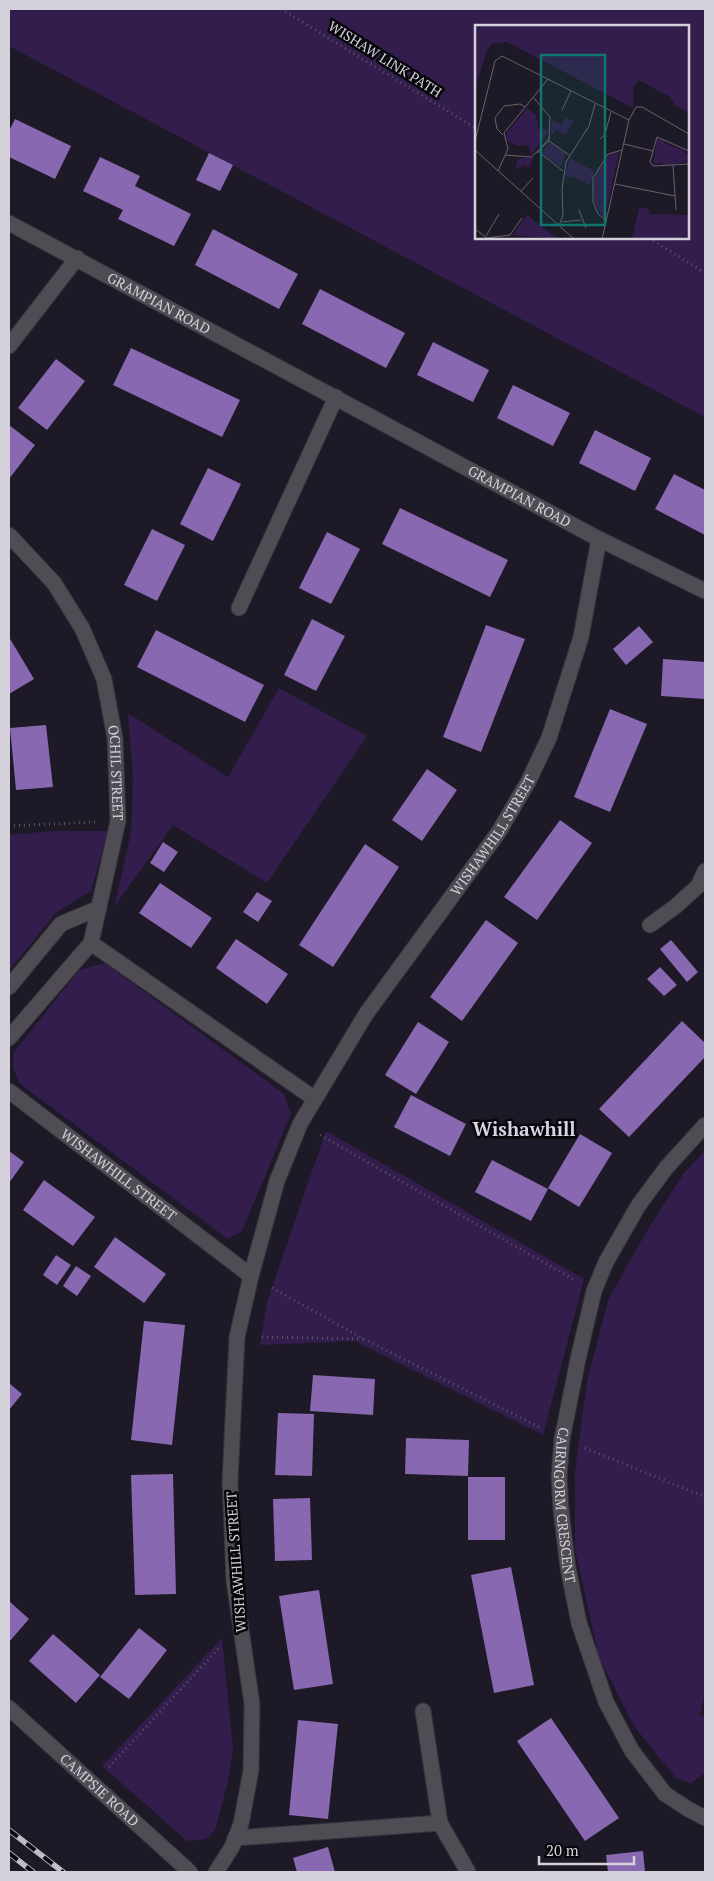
<svg xmlns="http://www.w3.org/2000/svg" width="714" height="1881" viewBox="0 0 714 1881" font-family="'PT Serif',serif">
<style>
.green{fill:#331d4c;fill-rule:evenodd}
.building{fill:#8868b1}
.lines{fill:none;stroke-linecap:round;stroke-linejoin:round}
.minor-casing{stroke:#37333f;stroke-width:17}
.path{stroke:#595560;stroke-width:3;stroke-dasharray:1 4;stroke-linecap:butt}
.minor{stroke:#4f4c53;stroke-width:15}
.rail-casing{stroke:#bfbcc5;stroke-width:5.5}
.rail{stroke:#07060a;stroke-width:4;stroke-dasharray:11;stroke-linecap:butt}
.labels{text-anchor:middle;stroke-width:5;stroke-linejoin:round;paint-order:stroke}
.street-label{font-size:14px;fill:#d4d1da;stroke:#07060a}
.district-label{font-size:19px;font-weight:bold;fill:#dbd4e6;stroke:#07060a}
.inset-road{fill:none;stroke:#67636e;stroke-width:1}
.view{fill:#0f766e;fill-opacity:0.15;stroke:#0f766e;stroke-width:2.5}
.inset-edge{fill:none;stroke:#d4d1da;stroke-width:2.5}
</style>
<rect width="100%" height="100%" fill="#1e1926"/>
<!-- green -->
<path class="green" d="M9,9H705V417L9,46ZM477,26H688V238H477Z
M279,688L367,736L267,883L173,825L114,907L131,833L133,777L128,713L228,777Z
M51,831H108L91,891L58,911L9,970V835Z
M105,963L284,1094L291,1114L242,1231L228,1239L19,1083L13,1067L14,1052L79,970Z
M326,1131L584,1279L543,1435L355,1341L260,1345L267,1302Z
M705,1151V1692L700,1715L705,1716V1773L691,1783L676,1778L634,1726L599,1657L575,1549V1471L587,1381L609,1298L648,1229L684,1173Z
M222,1638L233,1749L228,1781L215,1830L206,1839L187,1841L102,1766Z"/>
<!-- building -->
<path class="building" d="M15,119L71,146L55,179L9,157V131Z
M209,153L233,165L220,191L196,180Z
M100,157L140,176L135,186L191,214L174,246L118,219L123,210L83,191Z
M213,229L298,274L279,309L195,265Z
M320,289L405,333L386,368L302,324Z
M433,342L489,370L473,402L417,375Z
M131,348L240,400L222,437L113,385Z
M56,359L85,381L47,430L18,408Z
M513,385L570,413L553,446L497,418Z
M9,425L35,445L9,479Z
M595,430L651,458L635,491L579,463Z
M208,468L241,484L213,541L180,524Z
M674,474L705,490V535L655,509Z
M400,508L508,560L490,597L382,544Z
M152,529L185,545L157,601L124,585Z
M327,532L360,549L331,604L299,588Z
M312,619L345,636L316,691L284,675Z
M486,625L525,639L481,752L443,737Z
M639,626L653,642L626,665L613,649Z
M156,630L264,685L245,722L137,667Z
M9,637L34,679L9,694Z
M663,659L705,662V699L661,696Z
M610,709L647,724L610,812L574,797Z
M46,725L53,787L16,790L10,728Z
M427,769L457,790L422,841L392,820Z
M560,820L592,843L537,920L504,897Z
M163,842L178,852L164,872L150,863Z
M365,844L399,867L333,967L299,945Z
M160,883L212,918L191,948L139,913Z
M257,892L272,901L258,922L243,912Z
M486,920L518,943L462,1021L430,997Z
M236,939L288,974L267,1004L216,968Z
M671,940L698,972L687,982L660,949Z
M660,967L677,985L664,996L647,979Z
M682,1021L705,1043V1057L629,1137L599,1109Z
M418,1022L449,1042L416,1094L385,1075Z
M411,1095L466,1124L450,1156L394,1127Z
M580,1134L612,1153L579,1207L548,1188Z
M9,1151L24,1162L9,1183Z
M492,1160L548,1189L531,1221L475,1192Z
M44,1180L95,1217L73,1246L23,1210Z
M115,1237L166,1274L144,1303L94,1267Z
M56,1255L71,1265L57,1285L43,1275Z
M76,1266L91,1276L77,1296L63,1286Z
M144,1321L185,1325L172,1445L131,1440Z
M313,1375L375,1379L373,1415L310,1411Z
M9,1383L22,1394L9,1410Z
M278,1413L314,1414L312,1476L275,1475Z
M406,1438L469,1440L468,1476L405,1474Z
M173,1474L176,1594L135,1595L131,1475Z
M468,1477H505V1540H468Z
M310,1498L312,1560L275,1561L273,1499Z
M511,1567L534,1685L494,1693L471,1575Z
M319,1590L333,1684L294,1690L279,1596Z
M9,1601L29,1619L9,1642Z
M139,1628L167,1650L129,1699L100,1677Z
M53,1634L100,1675L76,1703L29,1661Z
M551,1718L619,1818L585,1841L517,1741Z
M298,1720L338,1724L328,1819L289,1815Z
M328,1847L335,1872H297L293,1858Z
M643,1851L645,1872H608L606,1855Z"/>
<g class="lines">
<defs>
<g id="minor">
<path id="s1" d="M9,223L599,539L705,591"/>
<path d="M9,346L77,258"/>
<path id="s2" d="M9,535L54,583L82,628L104,679L115,738L118,821L91,943L9,1038"/>
<path d="M239,608L336,397"/>
<path d="M650,925L676,906L698,886L705,871"/>
<path d="M91,943L315,1099"/>
<path d="M9,987L61,924L99,908"/>
<path id="s3" d="M9,1091L251,1276"/>
<path id="s4" d="M705,1125L666,1168L638,1206L606,1262L594,1291L578,1359L562,1439L559,1477L561,1510L568,1568L579,1623L606,1702L632,1751L665,1794L688,1809L705,1818"/>
<path id="s5" d="M9,1708L190,1872"/>
<path d="M423,1711L440,1823L468,1872"/>
<path d="M235,1838L440,1823"/>
<path id="s6" d="M216,1872L232,1847L241,1824L251,1770L252,1704L234,1581L230,1481L237,1337L251,1276L277,1181L300,1124L366,1014L498,833L528,782L549,738L581,637L599,539"/>
</g>
</defs>
<!-- minor casing -->
<use href="#minor" class="minor-casing"/>
<!-- path -->
<path class="path" d="M281,9L477,129
M649,238L705,273
M9,826L95,822
M320,1135L573,1279
M272,1288L364,1339L541,1428
M262,1337L363,1339
M585,1448L705,1497
M109,1767L220,1647"/>
<!-- minor -->
<use href="#minor" class="minor"/>
<defs>
<path id="rail" d="M9,1830L63,1872
M9,1853L33,1872"/>
</defs>
<!-- rail casing -->
<use href="#rail" class="rail-casing"/>
<!-- rail -->
<use href="#rail" class="rail"/>
</g>
<g class="labels">
<!-- street labels -->
<g class="street-label">
<text transform="translate(385 59) rotate(32)" y="5">WISHAW LINK PATH</text>
<text dy="5" stroke="none"><textPath href="#s1" startOffset="170">GRAMPIAN ROAD</textPath></text>
<text dy="5" stroke="none"><textPath href="#s1" startOffset="579">GRAMPIAN ROAD</textPath></text>
<text dy="5" stroke="none"><textPath href="#s2" startOffset="269">OCHIL STREET</textPath></text>
<text dy="5" stroke="none"><textPath href="#s6" startOffset="1114">WISHAWHILL STREET</textPath></text>
<text dy="5" stroke="none"><textPath href="#s3" startOffset="138">WISHAWHILL STREET</textPath></text>
<text dy="5" stroke="none"><textPath href="#s4" startOffset="419">CAIRNGORM CRESCENT</textPath></text>
<text transform="translate(236 1562) rotate(-94)" y="5">WISHAWHILL STREET</text>
<text dy="5" stroke="none"><textPath href="#s5" startOffset="122">CAMPSIE ROAD</textPath></text>
</g>
<!-- district labels -->
<g class="district-label">
<text x="524" y="1136">Wishawhill</text>
</g>
</g>
<!-- overview -->
<g transform="translate(475 25)">
<rect width="214" height="214" fill="#1e1926"/>
<path d="M0,0H214V88L200,80L195,72L164,55L158,63V83L32,17L17,19L12,25L0,64ZM52,83L61,90L64,105H75L56,130L53,120L42,121L31,115V109ZM91,92L99,97L90,110L81,105L76,112L77,95L86,100ZM182,114L190,115L189,118L209,125L211,130L214,128V138L207,136V138L188,140L187,137L178,140ZM75,117L91,129L86,142L67,128ZM144,127L131,186L128,192L120,180L118,163L121,148L136,128ZM59,132L54,143L50,140L40,144L43,134ZM95,133L119,146L115,160L98,152H89ZM164,183H173L175,189L214,190V214H157ZM52,190L83,214L38,210Z" fill="#331d4c"/>
<path class="inset-road" d="M87,85L96,66M28,110L22,104L20,93L29,81L45,79L50,82M125,114L130,109L136,87M0,116L20,36L27,31L154,95M74,116L94,130M149,119L178,126M0,125L99,214M214,126L182,112L175,137L178,141L214,139M64,127L88,146M62,128L75,112M30,130L56,132L74,116L75,92L58,72M198,140L201,185M23,146L33,124L29,108L73,54M140,159L200,171M46,166L58,153M104,185L111,203M132,196L123,189L118,177V153L133,129L147,125M87,197L106,195M84,201L88,190L87,164L91,137L114,101L120,79M0,204L12,213M11,211L24,189M12,213L35,210L47,193M127,214L154,95L161,82H167L214,109"/>
<path class="view" d="M66,30H130V200H66Z"/>
<rect width="214" height="214" class="inset-edge"/>
</g>
<!-- border -->
<rect width="714" height="1881" fill="none" stroke="#d4d1da" stroke-width="20"/>
<!-- scale -->
<path d="M539 1856v8h95v-8" fill="none" stroke="#d4d1da" stroke-width="2.5"/>
<text x="546" y="1856" font-size="15" fill="#d4d1da" stroke="#07060a" stroke-width="4" paint-order="stroke">20 m</text>
</svg>
